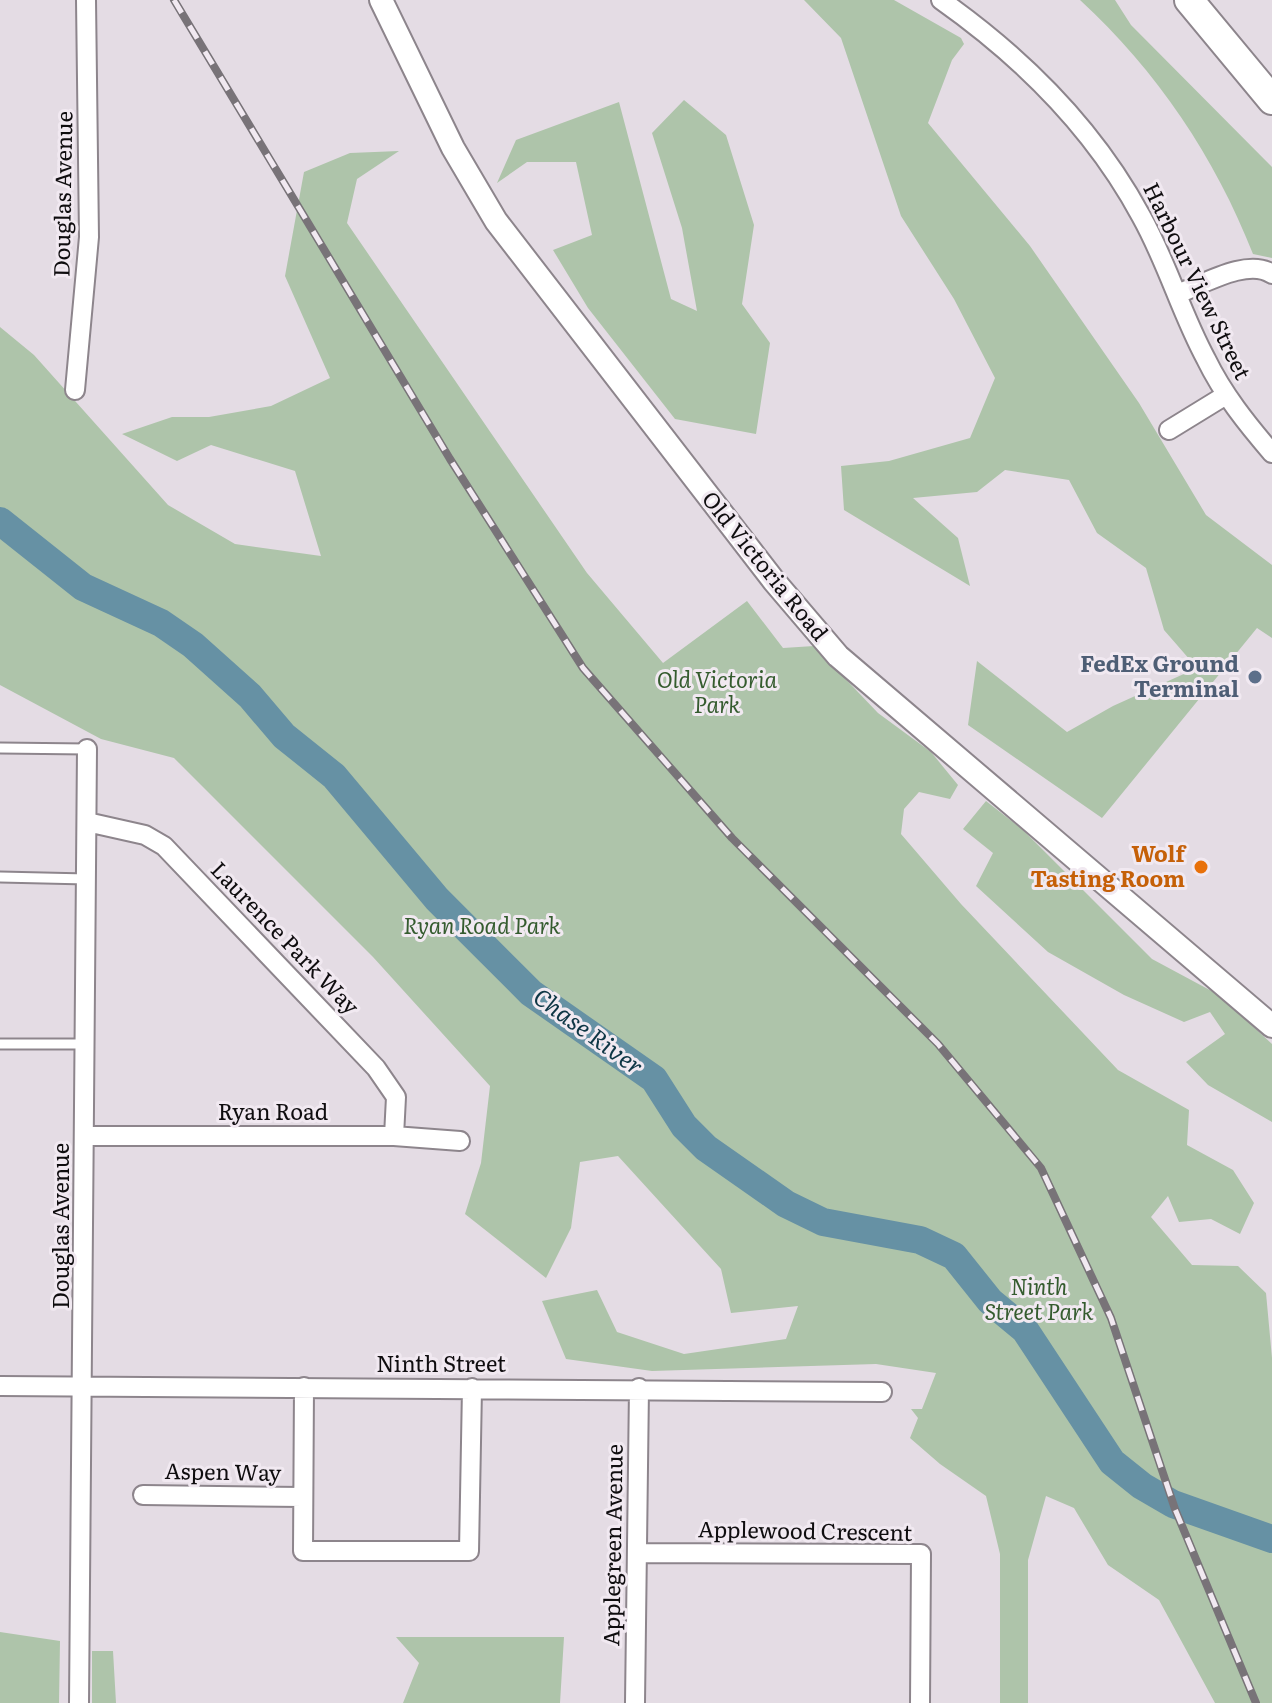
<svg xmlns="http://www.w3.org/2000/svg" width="1272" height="1703" viewBox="0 0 1272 1703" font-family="Literata,serif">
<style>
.green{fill:#aec4aa}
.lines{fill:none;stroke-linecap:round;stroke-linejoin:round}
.river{stroke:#6691a4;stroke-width:28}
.service-casing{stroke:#8d858c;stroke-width:13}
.minor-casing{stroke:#8d858c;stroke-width:22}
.tertiary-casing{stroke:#8d858c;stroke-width:26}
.trunk-casing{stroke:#8d858c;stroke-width:32}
.service{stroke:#fff;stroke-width:9}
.minor{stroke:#fff;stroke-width:18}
.tertiary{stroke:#fff;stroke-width:22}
.trunk{stroke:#fff;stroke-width:28}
.rail-casing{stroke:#787378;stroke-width:8}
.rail{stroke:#f1e9f1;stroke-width:5;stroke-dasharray:15;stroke-linecap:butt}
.service-dot{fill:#5c6f8a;stroke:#f1e9f1;stroke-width:3}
.food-dot{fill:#e8710a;stroke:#f1e9f1;stroke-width:3}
.labels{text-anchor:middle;stroke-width:6;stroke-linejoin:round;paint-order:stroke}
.street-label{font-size:22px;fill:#0f0d0f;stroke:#f1e9f1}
.service-label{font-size:22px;font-weight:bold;fill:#4e5e75;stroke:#f1e9f1;text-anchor:end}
.park-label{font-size:22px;font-style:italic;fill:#355c2f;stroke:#f1e9f1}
.food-label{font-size:22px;font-weight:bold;fill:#c56008;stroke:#f1e9f1;text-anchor:end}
.water-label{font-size:24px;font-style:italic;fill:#0e3645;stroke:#f1e9f1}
</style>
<rect width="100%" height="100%" fill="#e4dce4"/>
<!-- green -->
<path class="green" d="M804,0H894L961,38L964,44L952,60L928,123L1030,246L1139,403L1206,515L1272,565V638L1257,628L1102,818L968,725L977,661L1067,732L1113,706L1197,668L1164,630L1146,568L1097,533L1069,480L1005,470L977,492L913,498L958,538L970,586L844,510L841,466L889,461L970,438L995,378L954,299L901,216L841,38Z
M1080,0H1115L1131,25L1272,167V258L1253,254C1215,157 1157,71 1080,0Z
M684,100L726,135L754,225L742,304L770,343L756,434L675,419L588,308L553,250L592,235L576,162H527L497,183L516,140L619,102L671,299L697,311L682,228L652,133Z
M399,151L357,179L347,223L587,573L663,663L747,601L783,648L814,646L878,713L931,752L958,785L950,799L919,792L904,809L901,834L961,904L1118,1070L1189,1110L1187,1145L1233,1170L1254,1203L1240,1234L1211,1219L1179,1222L1168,1196L1151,1217L1192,1265L1238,1266L1266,1293L1272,1358V1703H1215L1159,1600L1108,1565L1074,1508L1046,1496L1028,1560V1703H1000V1554L986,1496L940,1464L910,1438L918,1418L911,1409H922L936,1373L876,1364L652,1371L566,1359L542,1301L597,1290L617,1332L684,1354L786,1339L798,1306L731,1313L721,1269L618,1156L580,1162L571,1228L546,1278L465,1214L481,1163L490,1086L373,957L174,758L101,739L0,685V327L34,355L168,505L235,544L321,556L295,471L211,445L177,461L122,434L172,417H209L271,406L330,378L285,276L304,172L350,153Z
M986,801L1023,830L1152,959L1219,995L1272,1044V1122L1208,1085L1186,1062L1225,1034L1210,1012L1184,1022L1124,995L1048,952L976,886L993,853L963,829Z
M0,1632L60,1641L59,1703H0Z
M396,1637H564L560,1703H403L419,1663Z
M92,1651H113L116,1703H92Z"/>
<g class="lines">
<!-- river -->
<path class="river" d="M0,521L83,587L161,623L193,645L250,696L284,736L334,776L437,899L531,993L654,1079L684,1126L706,1148L786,1204L823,1222L920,1240L954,1256L990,1301L1025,1330L1112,1462L1142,1486L1173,1504L1272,1539"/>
<defs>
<path id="service" d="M0,748L87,749
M0,877L87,879
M0,1044H86"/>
<path id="minor" d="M941,0C1023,58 1093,127 1141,216C1167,262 1181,313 1206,359C1223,394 1247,424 1272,453
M1177,294C1202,285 1248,257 1272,274
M75,390L89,237L86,0
M1169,430L1226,395
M87,822L145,835L164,846L376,1068L396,1097L394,1136
M85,1136H394L460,1141
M0,1386L882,1392
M304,1387L303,1551H469L472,1388
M143,1495L302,1497
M637,1553L921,1554L920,1703
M79,1703L87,749
M635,1703L639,1388"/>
<path id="tertiary" d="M381,0L453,148L496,221L774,581L838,656L1272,1026"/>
<path id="trunk" d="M1189,0L1272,100"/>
</defs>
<!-- service casing -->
<use href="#service" class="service-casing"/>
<!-- minor casing -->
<use href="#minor" class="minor-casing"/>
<!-- tertiary casing -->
<use href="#tertiary" class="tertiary-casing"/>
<!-- trunk casing -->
<use href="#trunk" class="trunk-casing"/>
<!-- service -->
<use href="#service" class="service"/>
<!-- minor -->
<use href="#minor" class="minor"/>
<!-- tertiary -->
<use href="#tertiary" class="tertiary"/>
<!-- trunk -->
<use href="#trunk" class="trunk"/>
<defs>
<path id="rail" d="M174,0L450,459L583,668L732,838L938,1044L1041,1168L1111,1318L1175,1509L1256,1703"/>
</defs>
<!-- rail casing -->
<use href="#rail" class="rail-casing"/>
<!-- rail -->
<use href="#rail" class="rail"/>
</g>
<!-- markers -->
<circle class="service-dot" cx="1255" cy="677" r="8"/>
<circle class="food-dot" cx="1201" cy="867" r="8"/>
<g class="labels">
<!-- street labels -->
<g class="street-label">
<text transform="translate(63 194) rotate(-89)" y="8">Douglas Avenue</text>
<text transform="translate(1197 281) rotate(64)" y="8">Harbour View Street</text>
<text transform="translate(765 566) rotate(51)" y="8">Old Victoria Road</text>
<text transform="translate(285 938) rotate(46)" y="8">Laurence Park Way</text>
<text x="273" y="1120">Ryan Road</text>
<text transform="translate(61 1226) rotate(-90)" y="8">Douglas Avenue</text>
<text x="441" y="1372">Ninth Street</text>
<text transform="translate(223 1472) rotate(1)" y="8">Aspen Way</text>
<text transform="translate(805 1531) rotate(1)" y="8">Applewood Crescent</text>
<text transform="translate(613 1545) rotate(-89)" y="8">Applegreen Avenue</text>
</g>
<!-- service labels -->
<g class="service-label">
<text x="1239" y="672">FedEx Ground<tspan x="1239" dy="25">Terminal</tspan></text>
</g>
<!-- park labels -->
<g class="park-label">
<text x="717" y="688">Old Victoria<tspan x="717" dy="25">Park</tspan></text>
<text x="482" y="934">Ryan Road Park</text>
<text x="1039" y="1295">Ninth<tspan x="1039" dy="25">Street Park</tspan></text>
</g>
<!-- food labels -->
<g class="food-label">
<text x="1185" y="862">Wolf<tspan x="1185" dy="25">Tasting Room</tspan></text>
</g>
<!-- water labels -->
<g class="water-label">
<text transform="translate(588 1032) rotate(36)" y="8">Chase River</text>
</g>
</g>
</svg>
